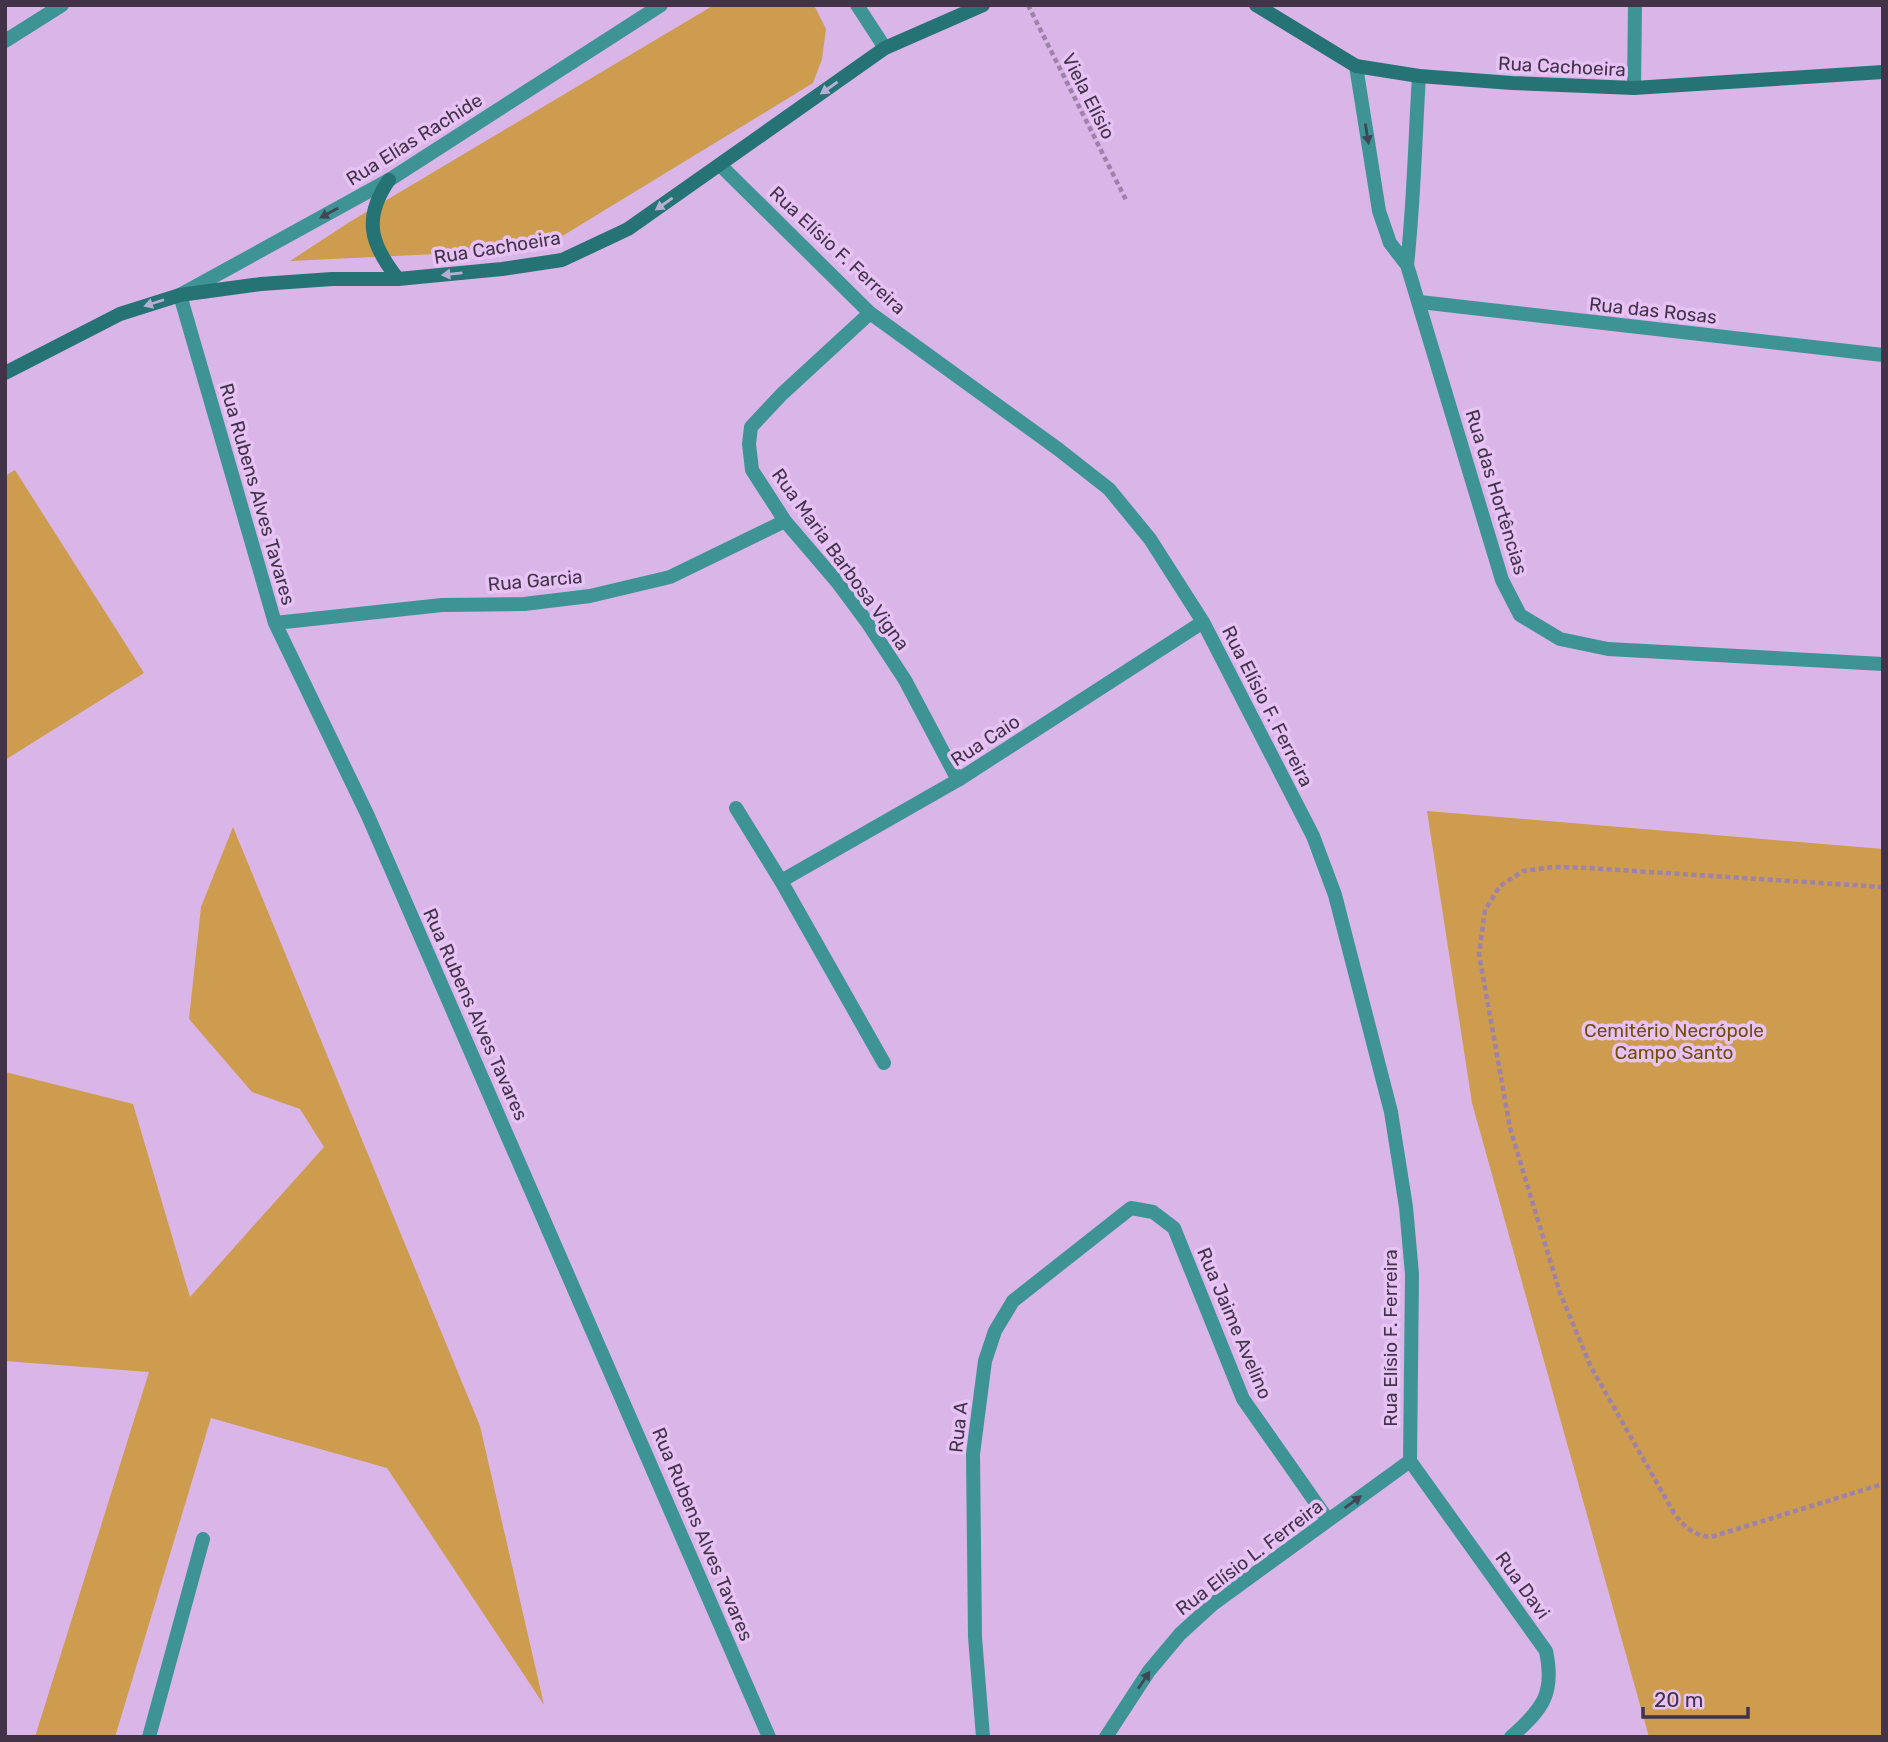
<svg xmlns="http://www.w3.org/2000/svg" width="1888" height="1742" viewBox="0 0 1888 1742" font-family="Rubik,sans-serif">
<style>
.green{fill:#cd9c4f}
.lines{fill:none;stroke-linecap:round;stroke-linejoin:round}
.path{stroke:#9f82a9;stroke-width:4.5;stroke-dasharray:5 3.5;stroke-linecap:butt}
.lane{stroke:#3e9495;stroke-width:14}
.street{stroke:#3e9495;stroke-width:14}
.secondary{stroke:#257374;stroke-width:14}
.oneway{fill:#b6aed5}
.oneway2{fill:#414657}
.labels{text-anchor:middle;stroke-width:7;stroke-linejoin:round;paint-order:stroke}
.street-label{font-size:19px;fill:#423348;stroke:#e7c2f5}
.park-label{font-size:19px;fill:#724e09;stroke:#e7c2f5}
</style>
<rect width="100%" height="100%" fill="#dab5e8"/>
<!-- green -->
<path class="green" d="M714,5H814L826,29L822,59L813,83L541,249L290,261L348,223Z
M15,470L144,673L5,760V476Z
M1427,811L1883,849V1737H1649L1472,1103Z
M233,827L480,1426L544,1705L387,1468L211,1418L115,1737H35L149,1372L5,1361V1072L133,1104L190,1297L324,1147L300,1109L252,1092L189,1019L201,907Z"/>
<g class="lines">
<!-- path -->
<path class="path" d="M1028,5L1126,200
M1883,887L1588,868L1554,867L1523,871L1500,886L1485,910L1479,954L1510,1128L1560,1293L1591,1367L1674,1513C1685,1528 1693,1535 1711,1537L1883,1484"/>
<!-- lane -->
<path class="lane" d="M149,1737L203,1539"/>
<!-- street -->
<path class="street" d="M661,5L389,180L180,295L275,623L368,816L769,1737
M857,5L885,48
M5,41L62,5
M1356,66L1379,211L1390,243L1407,265L1502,580L1520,615L1560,639L1608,649L1883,664
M1634,88L1635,5
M720,165L870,313L1058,449L1109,489L1150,539L1203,622L1313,836L1335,895L1391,1112L1406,1207L1412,1274L1410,1461
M1407,265C1414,202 1415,139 1419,76
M1420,302L1883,355
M870,313L782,394L751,427L749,444L752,470L785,521L838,583L867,622L905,680L958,780
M275,623L442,605L524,604L590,596L670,577L785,521
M736,808L781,881L884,1063
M781,881L958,780L1203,622
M1410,1461L1546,1651C1555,1693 1543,1709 1511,1737
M983,1737L975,1637L973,1454L985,1361L995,1331L1013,1301L1131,1208L1153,1212L1174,1228L1243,1399L1328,1520
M1106,1737L1149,1671L1180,1634L1213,1604L1410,1461"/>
<!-- secondary -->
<path class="secondary" d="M1256,5L1356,66L1419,76L1512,83L1634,88L1883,72
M389,180C362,219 371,245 398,279
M5,373L120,314L180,295L261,284L332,279H398L502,269L562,260L628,229L885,48L983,5"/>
</g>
<!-- one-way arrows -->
<defs><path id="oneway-solid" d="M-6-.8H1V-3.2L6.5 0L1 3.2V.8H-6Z" transform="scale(1.75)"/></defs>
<g class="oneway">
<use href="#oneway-solid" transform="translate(829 88) rotate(145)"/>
<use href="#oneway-solid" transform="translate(664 204) rotate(145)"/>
<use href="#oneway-solid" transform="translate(452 274) rotate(174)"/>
<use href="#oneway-solid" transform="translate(154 303) rotate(162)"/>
</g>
<g class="oneway2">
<use href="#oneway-solid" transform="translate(1367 134) rotate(81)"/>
<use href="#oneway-solid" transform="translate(329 213) rotate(151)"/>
<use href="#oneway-solid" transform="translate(1353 1502) rotate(-36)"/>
<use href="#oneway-solid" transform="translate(1144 1680) rotate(-56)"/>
</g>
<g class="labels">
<!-- street labels -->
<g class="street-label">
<text transform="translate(1562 66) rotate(3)" y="7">Rua Cachoeira</text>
<text transform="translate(1089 96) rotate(63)" y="7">Viela Elísio</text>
<text transform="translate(414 139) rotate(-32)" y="7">Rua Elías Rachide</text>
<text transform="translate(497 247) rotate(-9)" y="7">Rua Cachoeira</text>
<text transform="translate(838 250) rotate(43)" y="7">Rua Elísio F. Ferreira</text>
<text transform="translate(1653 310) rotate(6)" y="7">Rua das Rosas</text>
<text transform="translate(1497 492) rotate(73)" y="7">Rua das Hortências</text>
<text transform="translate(258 494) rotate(74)" y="7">Rua Rubens Alves Tavares</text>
<text transform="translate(841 559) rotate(54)" y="7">Rua Maria Barbosa Vigna</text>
<text transform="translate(535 580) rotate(-5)" y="7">Rua Garcia</text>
<text transform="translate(1268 706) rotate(63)" y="7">Rua Elísio F. Ferreira</text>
<text transform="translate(985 740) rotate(-33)" y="7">Rua Caio</text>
<text transform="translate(476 1014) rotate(66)" y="7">Rua Rubens Alves Tavares</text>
<text transform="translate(1235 1323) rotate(67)" y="7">Rua Jaime Avelino</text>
<text transform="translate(1390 1338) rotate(-90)" y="7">Rua Elísio F. Ferreira</text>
<text transform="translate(958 1427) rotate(-84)" y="7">Rua A</text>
<text transform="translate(703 1534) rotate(67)" y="7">Rua Rubens Alves Tavares</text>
<text transform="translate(1249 1557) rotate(-37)" y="7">Rua Elísio L. Ferreira</text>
<text transform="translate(1523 1585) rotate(54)" y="7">Rua Davi</text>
</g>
<!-- park labels -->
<g class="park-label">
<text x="1674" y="1037">Cemitério Necrópole<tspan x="1674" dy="22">Campo Santo</tspan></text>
</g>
</g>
<!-- border -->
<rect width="1888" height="1742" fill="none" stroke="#423348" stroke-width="14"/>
<!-- scale -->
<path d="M1643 1707v10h105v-10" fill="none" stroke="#423348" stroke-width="3.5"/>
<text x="1654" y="1707" font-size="21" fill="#423348" stroke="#e7c2f5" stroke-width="5" paint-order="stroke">20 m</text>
</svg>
